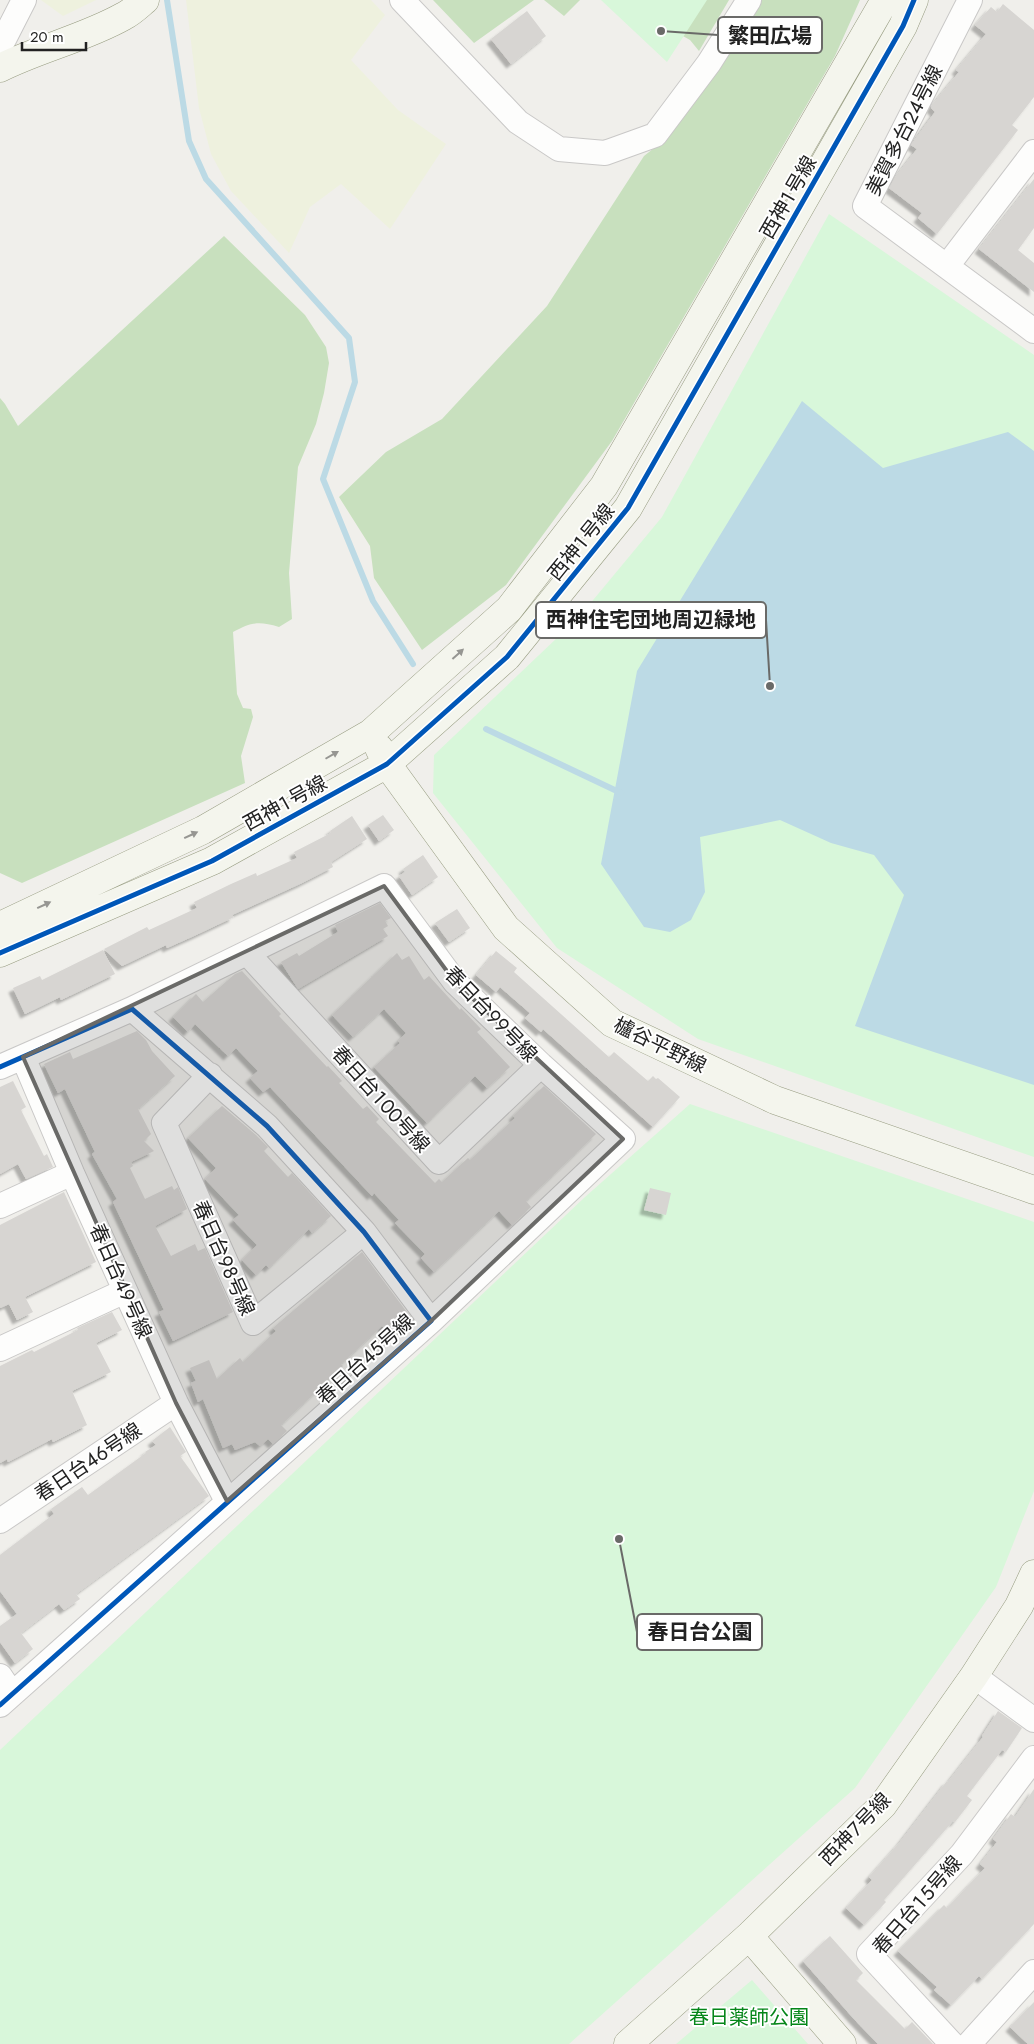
<svg xmlns="http://www.w3.org/2000/svg" width="1034" height="2044" viewBox="0 0 1034 2044" font-family="Jost,'Noto Sans JP',sans-serif">
<style>
.farmland{fill:#eef1de}
.forest{fill:#c8e0be}
.park{fill:#d8f7da}
.water{fill:#bcdae5}
.lines{fill:none;stroke-linecap:round;stroke-linejoin:round}
.stream{stroke:#bcdae5;stroke-width:6}
.building{fill:#d7d5d2;filter:url(#shadow)}
.street-casing{stroke:#c9c8c7;stroke-width:26}
.secondary-casing{stroke:#979c81;stroke-width:29}
.street{stroke:#fdfdfc;stroke-width:24}
.secondary{stroke:#f4f5ed;stroke-width:28}
.cycleway-casing{stroke:#fff;stroke-width:8}
.cycleway{stroke:#0057b8;stroke-width:5}
.oneway{fill:#969692}
.marked{fill:#6a6a68;fill-opacity:0.2;stroke:#6a6a68;stroke-width:4;stroke-linejoin:round}
.labels{text-anchor:middle;stroke-width:4;stroke-linejoin:round;paint-order:stroke}
.street-label{font-size:20px;fill:#222;stroke:#fff}
.park-label{font-size:20px;fill:#058619;stroke:#fff}
.leader{fill:none;stroke:#6a6a68;stroke-width:2}
.callout-dot{fill:#6a6a68;stroke:#fff;stroke-width:2}
.callout{fill:#fff;stroke:#6a6a68;stroke-width:2}
.callout-label{font-size:21px;text-anchor:middle;font-weight:bold;fill:#222}
</style>
<defs>
<filter id="shadow"><feDropShadow dx="-4.5" dy="4.5" stdDeviation="1" flood-color="#0004"/></filter>
</defs>
<rect width="100%" height="100%" fill="#f0efeb"/>
<!-- farmland -->
<path class="farmland" d="M41,0H96L63,16Z
M186,0H371L385,15L351,60L398,110L446,144L390,229L341,184L310,207L289,253L231,191L211,154L199,108Z"/>
<!-- forest -->
<path class="forest" d="M433,0H534L474,43Z
M544,0H580L564,16Z
M619,0H729L699,51L690,40Z
M757,0H860L835,56L612,441L506,585L422,650L374,578L370,546L339,497L386,452L442,419L547,306L644,156L668,137Z
M224,236L305,315L326,347L329,363L324,393L316,424L298,467L289,573L292,619L279,627C259,621 251,622 233,632L237,694L243,708L251,709L253,717L241,756L245,783L22,883L0,873V398L5,404L18,426Z"/>
<!-- park -->
<path class="park" d="M601,0H707L667,62Z
M829,214L1034,355V1157L698,1039L557,948L433,793L434,755L579,617L662,517Z
M690,1104L1034,1222V1491L996,1587L855,1788L569,2044H0V1750L585,1197Z
M752,1980L808,2044H676Z"/>
<!-- water -->
<path class="water" d="M802,401L883,468L1008,432L1034,451V1085L855,1026L904,895L874,855L831,843L780,820L700,837L705,892L691,920L670,932L644,927L601,864L637,671Z"/>
<g class="lines">
<!-- stream -->
<path class="stream" d="M167,0L189,141L206,179L349,338L355,382L323,479L373,601L413,664
M486,729L621,793"/>
</g>
<!-- building -->
<path class="building" d="M1003,4L1034,30V97L1012,125L1018,130L937,234L918,218L922,213L889,188L896,176L917,149L911,145L935,112L931,108L932,105L959,72L956,70L986,34L975,25L991,7L997,12Z
M527,11L546,36L511,64L491,39Z
M1034,179V228L1018,250L1034,263V292L979,249Z
M383,815L394,830L379,841L368,825Z
M352,816L367,839L331,862L333,867L302,883L232,915L234,917L196,935L167,948L166,945L122,966L104,949L147,927L149,930L197,908L194,902L231,884L256,873L257,876L297,858L294,852L331,833L330,831Z
M423,855L438,877L412,895L399,876L405,872L403,869Z
M380,903L391,918L385,921L388,926L383,929L388,936L298,989L281,962L297,953L299,956L338,932L335,925Z
M457,909L470,928L449,942L435,923Z
M103,950L115,974L61,1000L60,997L25,1014L13,988L40,976L42,980Z
M496,951L517,968L514,972L609,1057L614,1052L648,1081L653,1076L656,1079L658,1078L680,1097L653,1127L543,1029L541,1032L525,1018L530,1013L500,987L496,992L476,975Z
M397,953L402,960L409,956L424,980L429,976L460,1010L461,1008L481,1029L477,1032L510,1067L487,1088L475,1076L427,1123L374,1067L400,1043L398,1041L406,1033L384,1009L353,1037L332,1015Z
M242,971L281,1014L279,1016L327,1067L328,1066L342,1081L339,1083L363,1109L367,1106L379,1119L376,1122L435,1183L439,1179L442,1182L468,1158L470,1160L515,1118L513,1116L544,1086L596,1134L526,1201L531,1207L512,1225L499,1211L434,1272L421,1258L425,1254L395,1223L399,1220L374,1193L372,1196L270,1087L263,1092L250,1078L258,1071L236,1048L228,1056L195,1024L188,1032L173,1017L196,994L203,1002L235,974Z
M137,1031L146,1040L152,1051L175,1076L138,1109L151,1134L144,1141L154,1151L131,1162L133,1166L130,1168L145,1199L172,1186L174,1190L178,1187L187,1209L155,1226L171,1256L195,1244L198,1251L205,1248L233,1312L173,1341L159,1312L164,1310L113,1202L117,1199L92,1154L95,1152L65,1089L58,1093L44,1064L70,1052L73,1059Z
M13,1081L26,1107L21,1110L44,1156L47,1154L53,1167L26,1179L18,1164L0,1174V1087Z
M222,1106L256,1135L268,1147L264,1151L288,1177L292,1173L331,1216L312,1233L309,1229L269,1268L266,1265L256,1275L242,1260L257,1245L233,1220L239,1215L205,1179L216,1168L188,1138Z
M650,1188L671,1193L666,1215L644,1210Z
M64,1192L96,1262L25,1297L33,1312L17,1320L9,1304L0,1308V1225Z
M362,1252L409,1315L389,1333L382,1326L341,1364L343,1366L281,1425L287,1431L273,1444L268,1439L260,1446L255,1442L235,1450L232,1444L223,1448L203,1399L198,1402L191,1383L196,1381L190,1368L209,1360L217,1379L240,1358L243,1362L276,1331L273,1328Z
M112,1312L122,1330L96,1343L111,1372L72,1391L87,1425L53,1442L52,1439L8,1462L7,1459L0,1463V1366L32,1350L34,1352L78,1330L77,1328Z
M170,1427L186,1452L180,1456L209,1496L76,1594L80,1599L64,1610L59,1604L21,1633L33,1649L15,1663L0,1642V1626L17,1614L0,1591V1555L54,1514L51,1509L82,1487L88,1495L146,1453L145,1452L156,1445L152,1441Z
M998,1711L1022,1728L1006,1752L1002,1750L967,1796L972,1800L955,1822L953,1821L884,1900L886,1902L864,1925L846,1908L872,1880L869,1877L900,1842L947,1781L948,1782L983,1737L982,1736Z
M1034,1789V1924L982,1979L979,1976L951,2005L934,1990L937,1987L898,1951L944,1905L947,1908L985,1868L980,1864L997,1842L993,1839L1011,1814L1015,1817Z
M830,1936L863,1973L856,1980L905,2029L912,2022L933,2044H878L854,2019L803,1961Z
M1034,2002V2044H1028L1010,2027Z"/>
<g class="lines">
<defs>
<path id="street" d="M402,0L518,122L559,149L605,153L655,135L709,63L749,0
M970,0L865,206L1034,331
M0,47L24,0
M947,266L1034,152
M248,954L439,1162L541,1065
M132,1009L384,886L455,982L541,1065L623,1139L431,1321
M23,1057L72,1173L176,1403L227,1501
M0,1067L132,1009L267,1126L364,1232L431,1321L0,1705
M210,1075L164,1123L253,1323L364,1232
M0,1206L72,1173
M0,1349L125,1291
M0,1521L176,1403
M0,1676L12,1694
M974,1676L1034,1720
M952,2044L869,1954L962,1854L1034,1758
M969,2044L1034,1972"/>
<path id="secondary" d="M0,68C40,48 85,38 124,16C132,12 139,5 145,0
M379,748L387,764L506,928L612,1023L775,1100L1034,1190
M0,926L203,830L371,733L509,609L604,486L885,0
M0,953L212,861L387,764L507,657L628,508L903,26L914,0
M749,1936L842,2044
M628,2044L749,1936L883,1805L974,1676L1019,1606L1034,1574"/>
</defs>
<!-- street casing -->
<use href="#street" class="street-casing"/>
<!-- secondary casing -->
<use href="#secondary" class="secondary-casing"/>
<!-- street -->
<use href="#street" class="street"/>
<!-- secondary -->
<use href="#secondary" class="secondary"/>
<defs>
<path id="cycleway" d="M0,953L212,861L387,764L507,657L628,508L903,26L914,0
M0,1067L132,1009L267,1126L364,1232L431,1321L0,1705"/>
</defs>
<!-- cycleway casing -->
<use href="#cycleway" class="cycleway-casing"/>
<!-- cycleway -->
<use href="#cycleway" class="cycleway"/>
</g>
<!-- one-way arrows -->
<defs><path id="oneway-solid" d="M-6-.8H1V-3.2L6.5 0L1 3.2V.8H-6Z" transform="scale(1.25)"/></defs>
<g class="oneway">
<use href="#oneway-solid" transform="translate(458 654) rotate(-42)"/>
<use href="#oneway-solid" transform="translate(332 755) rotate(-30)"/>
<use href="#oneway-solid" transform="translate(191 835) rotate(-25)"/>
<use href="#oneway-solid" transform="translate(44 905) rotate(-25)"/>
</g>
<!-- marked area -->
<path class="marked" d="M384,886L455,982L623,1139L431,1321L227,1501L176,1403L23,1057Z"/>
<g class="labels">
<!-- street labels -->
<g class="street-label">
<text transform="translate(904 130) rotate(-63)" y="7">美賀多台２４号線</text>
<text transform="translate(788 197) rotate(-60)" y="7">西神１号線</text>
<text transform="translate(581 542) rotate(-51)" y="7">西神１号線</text>
<text transform="translate(285 803) rotate(-29)" y="7">西神１号線</text>
<text transform="translate(491 1014) rotate(46)" y="7">春日台９９号線</text>
<text transform="translate(660 1045) rotate(26)" y="7">櫨谷平野線</text>
<text transform="translate(381 1099) rotate(48)" y="7">春日台１００号線</text>
<text transform="translate(224 1258) rotate(66)" y="7">春日台９８号線</text>
<text transform="translate(121 1281) rotate(66)" y="7">春日台４９号線</text>
<text transform="translate(365 1359) rotate(-42)" y="7">春日台４５号線</text>
<text transform="translate(88 1462) rotate(-34)" y="7">春日台４６号線</text>
<text transform="translate(855 1829) rotate(-46)" y="7">西神７号線</text>
<text transform="translate(917 1905) rotate(-49)" y="7">春日台１５号線</text>
</g>
<!-- park labels -->
<g class="park-label">
<text x="749" y="2024">春日薬師公園</text>
</g>
</g>
<!-- callouts -->
<path class="leader" d="M661 31L718 35M770 686L766 620M619 1539L637 1632"/>
<g class="callout-dot">
<circle cx="661" cy="31" r="5"/>
<circle cx="770" cy="686" r="5"/>
<circle cx="619" cy="1539" r="5"/>
</g>
<g class="callout">
<rect x="718" y="17" width="104" height="36" rx="5"/>
<rect x="536" y="602" width="230" height="36" rx="5"/>
<rect x="637" y="1614" width="125" height="36" rx="5"/>
</g>
<g class="callout-label">
<text x="770" y="43">繁田広場</text>
<text x="651" y="627">西神住宅団地周辺緑地</text>
<text x="700" y="1639">春日台公園</text>
</g>
<!-- scale -->
<path d="M22 42v8h64v-8" fill="none" stroke="#222222" stroke-width="2.5"/>
<text x="30" y="42" font-size="15" fill="#222222" stroke="#ffffff" stroke-width="4" paint-order="stroke">20 m</text>
</svg>
